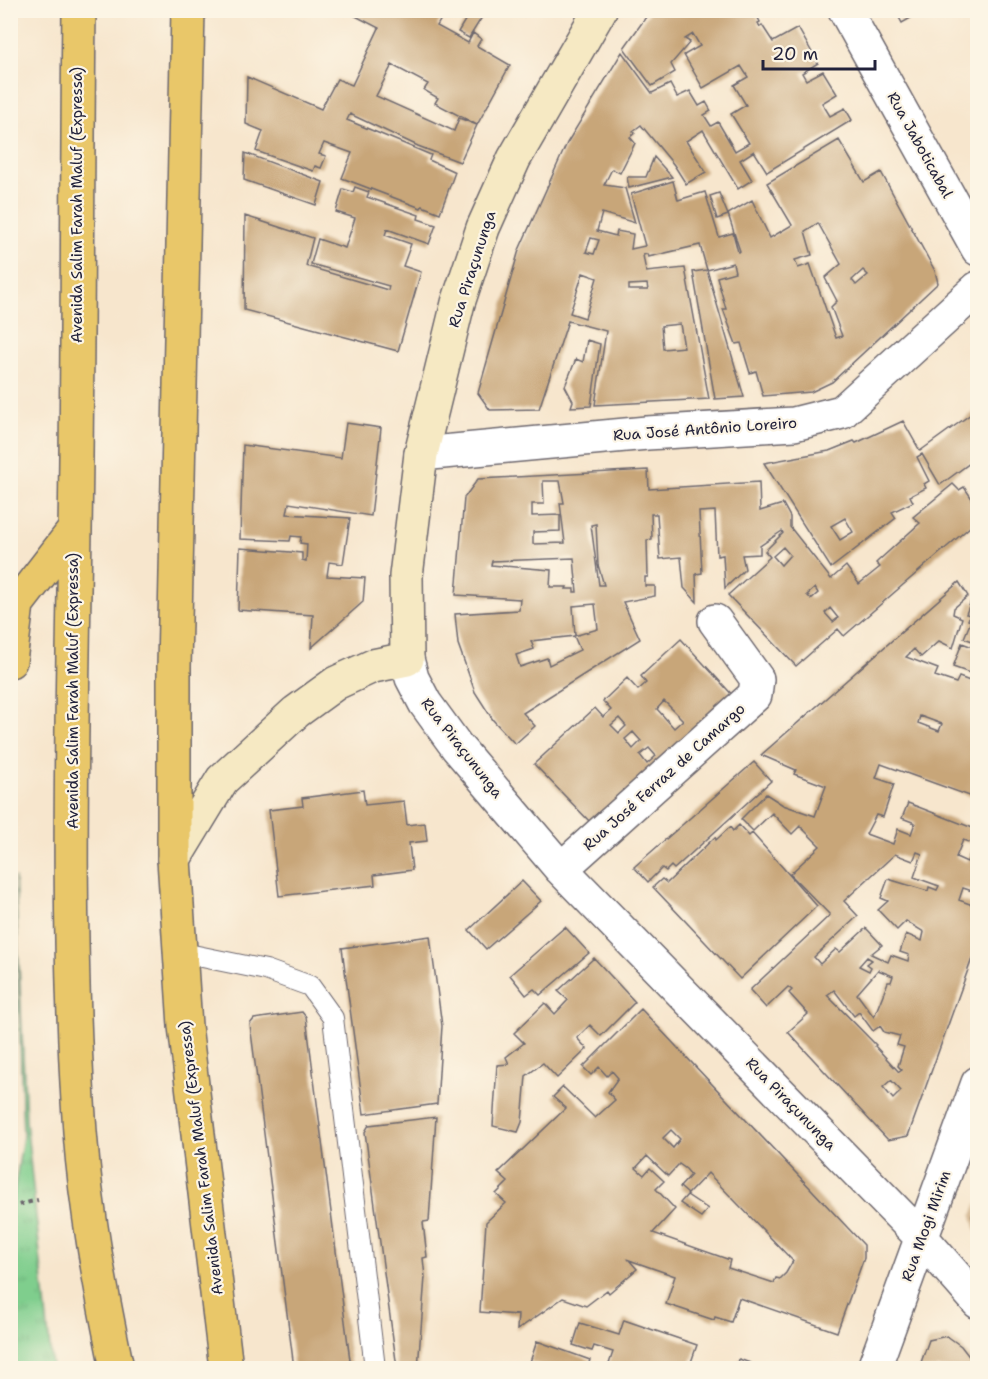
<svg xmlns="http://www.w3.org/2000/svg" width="988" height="1379" viewBox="0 0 988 1379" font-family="'Shantell Sans',sans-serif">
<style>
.grass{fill:url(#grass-tufts);stroke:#507864;stroke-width:1.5}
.building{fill:#c8a679;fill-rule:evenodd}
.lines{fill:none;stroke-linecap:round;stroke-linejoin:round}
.service-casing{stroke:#6d676e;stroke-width:22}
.minor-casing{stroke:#6d676e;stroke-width:36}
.secondary-casing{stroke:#6d676e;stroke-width:36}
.trunk-casing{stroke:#6d676e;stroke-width:36}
.path{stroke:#6d676e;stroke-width:4;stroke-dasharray:4.5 4.5;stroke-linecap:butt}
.service{stroke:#fff;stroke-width:20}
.minor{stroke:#fff;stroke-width:33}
.secondary{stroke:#f6e9c3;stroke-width:33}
.trunk{stroke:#e9c769;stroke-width:33}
.labels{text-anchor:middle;stroke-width:4.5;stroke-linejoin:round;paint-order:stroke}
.street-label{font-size:15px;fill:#22223b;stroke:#fcf5e5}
</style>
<defs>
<pattern id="grass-tufts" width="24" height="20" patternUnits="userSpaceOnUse" patternTransform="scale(1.5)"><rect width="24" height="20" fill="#7fce8d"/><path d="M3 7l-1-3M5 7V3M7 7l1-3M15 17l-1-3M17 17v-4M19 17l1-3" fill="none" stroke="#6db17b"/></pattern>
</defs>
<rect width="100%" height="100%" fill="#fcf5e5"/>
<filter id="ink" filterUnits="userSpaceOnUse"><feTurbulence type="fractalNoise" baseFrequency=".0167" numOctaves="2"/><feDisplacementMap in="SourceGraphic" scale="12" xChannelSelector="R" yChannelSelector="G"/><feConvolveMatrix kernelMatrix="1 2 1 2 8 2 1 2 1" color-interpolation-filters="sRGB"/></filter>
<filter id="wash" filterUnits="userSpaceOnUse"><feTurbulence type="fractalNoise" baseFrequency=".008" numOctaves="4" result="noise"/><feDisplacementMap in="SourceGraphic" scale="24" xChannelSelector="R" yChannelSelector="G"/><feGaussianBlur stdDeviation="1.35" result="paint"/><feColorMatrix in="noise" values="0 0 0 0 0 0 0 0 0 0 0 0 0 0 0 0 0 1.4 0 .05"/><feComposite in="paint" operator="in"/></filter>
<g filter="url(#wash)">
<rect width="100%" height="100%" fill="#f7e6cd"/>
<!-- grass -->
<path class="grass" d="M16,10L11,333V353L10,11Z
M15,877L26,1121L52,1368H11V1212L23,1136Z"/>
<g id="blocks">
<!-- building -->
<path class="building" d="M344,10H446L437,26L468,43L473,33L481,39L477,46L510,65L477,125L435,103L438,98L424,90L428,84L392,65L376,96L454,131L459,118L477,125L460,162L418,146L350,114L347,120L431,155L429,160L455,172L440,213L422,206L421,208L342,178L352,153L324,143L319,154L326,156L321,168L315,166L313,171L256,151L263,131L246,124L247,77L321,109L337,79L352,85L379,28Z
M471,10L482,17L469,38L458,32Z
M651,10H754L760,22L758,23L760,27L762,25L773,42L798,28L818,63L802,73L806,80L823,71L837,94L822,103L830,116L845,108L852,120L767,172L754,151L740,160L752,180L738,189L703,130L686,141L706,172L686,184L674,165L641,125L633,131L635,133L630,137L635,143L620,173L612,169L604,185L625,188L635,223L602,213L597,231L616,236L617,231L633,234L631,249L645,246L631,194L673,181L678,200L705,192L719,237L733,233L738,252L740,251L728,214L752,200L770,238L792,225L767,183L839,140L864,182L881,172L935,271L938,283L832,382L811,392L763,396L756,371L750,373L741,343L736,344L723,309H726L717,277L735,272L733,263L707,270L744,397L715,399L693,272L707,270L700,245L648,257L647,254L643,255L646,272L685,268L709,399L595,405L606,331L568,321L539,409L490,410L478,393L519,250L567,143L622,52L652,93L670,84L677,97L690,91L699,106L706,102L711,111L704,115L711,126L718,122L735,151L749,143L731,114L746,105L734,85L748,77L741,66L703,88L684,55L700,46L693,34L685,39L690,42L671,64L675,72L652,86L624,48ZM818,223L841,264L825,278L837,301L831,307L842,336L836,338L810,264L798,268L795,260L812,255L805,231ZM591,238L599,240L594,254L586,252ZM863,270L868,275L856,285L852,280ZM583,273L597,278L585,318L570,313ZM647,284L648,290H629V285ZM680,324L684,347L663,349L661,326Z
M895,10H936L924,17L921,12L902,23Z
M245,153L323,182L316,205L244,180Z
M654,157L672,177L629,188L627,177H646Z
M355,187L369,192L367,197L419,215L418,219L436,225L429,244L387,229L385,235L411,244L403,266L421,272L398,351L244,310L245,216L313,238L306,266L388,290L389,286L311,264L318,239L345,248L355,218L336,212L343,189L353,192Z
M719,193L728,215L717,219L710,196Z
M587,340L600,344L591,406L571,407L573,401L565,386L576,359L583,362Z
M978,409V457L940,485L922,454L917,457L929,481L924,484L926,488L910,496L913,502L892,512L896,518L831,568L764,463L829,451L854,441L856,443L903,421L920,451ZM845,518L853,532L840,540L831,526Z
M346,423L381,428L371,516L289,503L287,514L350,518L343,564L329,562L327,576L365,578L363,602L311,648L313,615L238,610L240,548L302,553V560L306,561L307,544L300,543L301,537L291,536L290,541L240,539L243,445L341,458Z
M648,470L649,489L759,482L760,511L783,504L790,517V527L831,579L846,566L859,584L880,567L876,563L878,561L920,523L913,517L953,484L959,490L964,487L975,503L978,500V520L844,636L838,629L796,666L728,595L770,557L765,551L783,533L782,531L760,546V554L742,555L745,569L725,588L723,555L717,556L715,511L699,512L702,573L696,574L697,602L684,588L681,557L660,559L657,514H651L652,539L647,540L648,577H645V586H655V596L623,602L640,639L523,713L535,726L515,744L493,720L475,692L458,644L455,614L519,610L520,599L456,595L464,498L478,479ZM543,481H560L564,503H560L565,543L533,544V532L560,531V515L532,516V504H544ZM596,524L598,565L604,585H599L591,525ZM783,547L790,555L781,565L773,556ZM574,558L577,592H574V589H566L567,587H550L551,570L491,565L492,561ZM815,588L818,593L811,599L807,595ZM595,604L598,629L574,636L580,650L549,665L547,658L520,667L516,655L534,649L531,641L575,636L573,606ZM830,608L838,618L833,622L825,613Z
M959,582L968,596L954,608L953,614L962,618L953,648L939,641L921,657L914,649L906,657L938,669L935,676L956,683L959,677L978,684V799L881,764L876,778L894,784L883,817L876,815L866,834L893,844L898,829L911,834L915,823L902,818L908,803L978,830V893L963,888L959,900L978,907V942L908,1136L888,1140L788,1032L808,1014L789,993L792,990L788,987L766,1008L750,990L830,915L790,874L820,846L800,826L792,834L772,813L753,831L741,819L766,794L783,805L815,816L826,786L794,774L796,770L761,755ZM920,716L942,724L939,731L918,723ZM963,840L974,844L967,862L956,857ZM917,852L922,854L914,877L939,886L937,890L929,887L928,891L888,879L881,898L888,901L878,910L897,930L906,921L924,932L922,941L906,934L900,952L909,955L908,961L891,955L888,962L871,954L882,945L866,928L840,952L836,949L820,964L814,957L858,916L844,901L895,854L913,861ZM867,957L872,960L867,964L871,967L869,971L859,966ZM878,970L893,976L891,982H888L874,1017L857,994ZM834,990L854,1016L859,1012L873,1031L880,1026L884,1032L900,1036L897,1045L904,1047L898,1066L902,1070L899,1072L875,1046L876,1045L827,995ZM891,1080L901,1091L893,1099L883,1087Z
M971,601L978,603V643L964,638L971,621L968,620L970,615L966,614Z
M681,639L736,699L593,825L534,764L595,708L603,717L611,710L603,701L627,678L638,690L646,683L641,676ZM664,701L683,720L674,728L657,709ZM619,718L626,726L619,733L611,725ZM633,732L641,741L633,749L625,739ZM649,748L656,756L647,764L640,755Z
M962,643L978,649V676L953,667Z
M754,762L771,781L674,869L671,866L666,871L662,868L648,882L634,867Z
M363,790L365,805L404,801L407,825L425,823L427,841L409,843L412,870L374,875L375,885L279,896L269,810L303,806L302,798Z
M739,825L749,836L752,833L817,906L740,979L653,887L662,879L667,883L715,837L716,840L730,827L733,831Z
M522,881L541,901L486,949L469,930Z
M565,927L589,953L540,995L534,989L526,995L510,975Z
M430,936L442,1026L437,1104L364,1114L342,948Z
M594,958L635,1002L601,1036L590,1025L577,1038L587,1049L557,1078L543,1063L526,1076L522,1122L518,1132L493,1126L497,1065L509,1064L506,1057L524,1043L514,1033L545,1003L555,1014L568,1000L558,991Z
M641,1009L864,1245V1258L837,1332L739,1298L731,1322L715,1317L714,1320L666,1304L675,1276L629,1260L637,1269L609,1293L607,1290L586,1306L563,1298L517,1330L518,1315L480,1312L486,1222L506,1203L496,1194L508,1182L498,1173L566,1108L553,1097L563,1087L595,1118L615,1100L608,1092L618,1078L612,1071L607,1076L599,1067L591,1075L583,1067ZM671,1130L680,1139L673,1148L663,1138ZM647,1156L668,1176L679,1164L686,1169L691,1175L680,1187L688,1194L708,1173L793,1261L786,1273L780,1279L776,1278L774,1283L728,1268L730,1260L653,1233L675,1209L656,1189L664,1181L650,1168L644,1175L636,1168Z
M302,1012L306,1017L351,1368H294L250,1024L254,1019Z
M436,1117L429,1221L423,1222L427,1257L423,1258L425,1277L418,1368H397L365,1132L369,1125Z
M687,1195L708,1209L701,1217L680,1203Z
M977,1202L978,1235H977L972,1216Z
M624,1320L697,1345L689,1368H622L609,1364L613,1352L594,1346L592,1351L573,1345L580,1323L619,1335Z
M947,1336L961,1346L978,1368H919L929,1340Z
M537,1341L590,1360L587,1368L574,1364L572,1368H550L530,1362Z
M739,1359L764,1368H736Z"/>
</g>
</g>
<g filter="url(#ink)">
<use href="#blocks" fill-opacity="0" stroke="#6d676e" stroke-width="1.5"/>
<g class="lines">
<defs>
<path id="service" d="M178,952L266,970L310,986L333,1018L375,1368"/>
<path id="minor" d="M845,10L978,249
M421,454L647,433L794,424L842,412L978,288
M407,659L412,678L425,703L457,747L561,869L922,1238L978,1302
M561,869L755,695L757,679L715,621
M874,1368L978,1083"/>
<path id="secondary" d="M174,859L222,780L296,712L336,683L373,666L407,659L406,576L421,454L458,303L483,228L514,159L600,10"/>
<path id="trunk" d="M79,10C77,184 78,357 75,530C72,731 66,932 80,1132C86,1211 101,1291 117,1368
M188,10L174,667V859L185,1026L226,1368
M10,661L17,604L75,529"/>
</defs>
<!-- service casing -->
<use href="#service" class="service-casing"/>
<!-- minor casing -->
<use href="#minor" class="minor-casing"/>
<!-- secondary casing -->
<use href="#secondary" class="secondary-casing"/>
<!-- trunk casing -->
<use href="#trunk" class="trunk-casing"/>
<!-- path -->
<path class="path" d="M10,1207L38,1200"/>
<!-- service -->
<use href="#service" class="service"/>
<!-- minor -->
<use href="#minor" class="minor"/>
<!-- secondary -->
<use href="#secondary" class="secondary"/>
<!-- trunk -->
<use href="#trunk" class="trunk"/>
</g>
</g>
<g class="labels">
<!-- street labels -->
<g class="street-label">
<text transform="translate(920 145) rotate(61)" y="5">Rua Jaboticabal</text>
<text transform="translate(77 205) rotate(-90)" y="5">Avenida Salim Farah Maluf (Expressa)</text>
<text transform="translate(472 269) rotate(-72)" y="5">Rua Piraçununga</text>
<text transform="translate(705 429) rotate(-4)" y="5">Rua José Antônio Loreiro</text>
<text transform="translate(73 691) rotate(-90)" y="5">Avenida Salim Farah Maluf (Expressa)</text>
<text transform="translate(462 748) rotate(52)" y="5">Rua Piraçununga</text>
<text transform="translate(664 777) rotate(-42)" y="5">Rua José Ferraz de Camargo</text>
<text transform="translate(791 1104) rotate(46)" y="5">Rua Piraçununga</text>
<text transform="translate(201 1158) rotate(-97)" y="5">Avenida Salim Farah Maluf (Expressa)</text>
<text transform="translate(926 1226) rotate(-70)" y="5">Rua Mogi Mirim</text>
</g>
</g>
<!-- margin -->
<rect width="988" height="1379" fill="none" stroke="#fcf5e5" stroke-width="36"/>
<!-- scale -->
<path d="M763 60v9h112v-9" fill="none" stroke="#22223b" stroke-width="3"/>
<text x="772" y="60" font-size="18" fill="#22223b" stroke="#fcf5e5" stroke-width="4.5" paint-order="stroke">20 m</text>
</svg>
